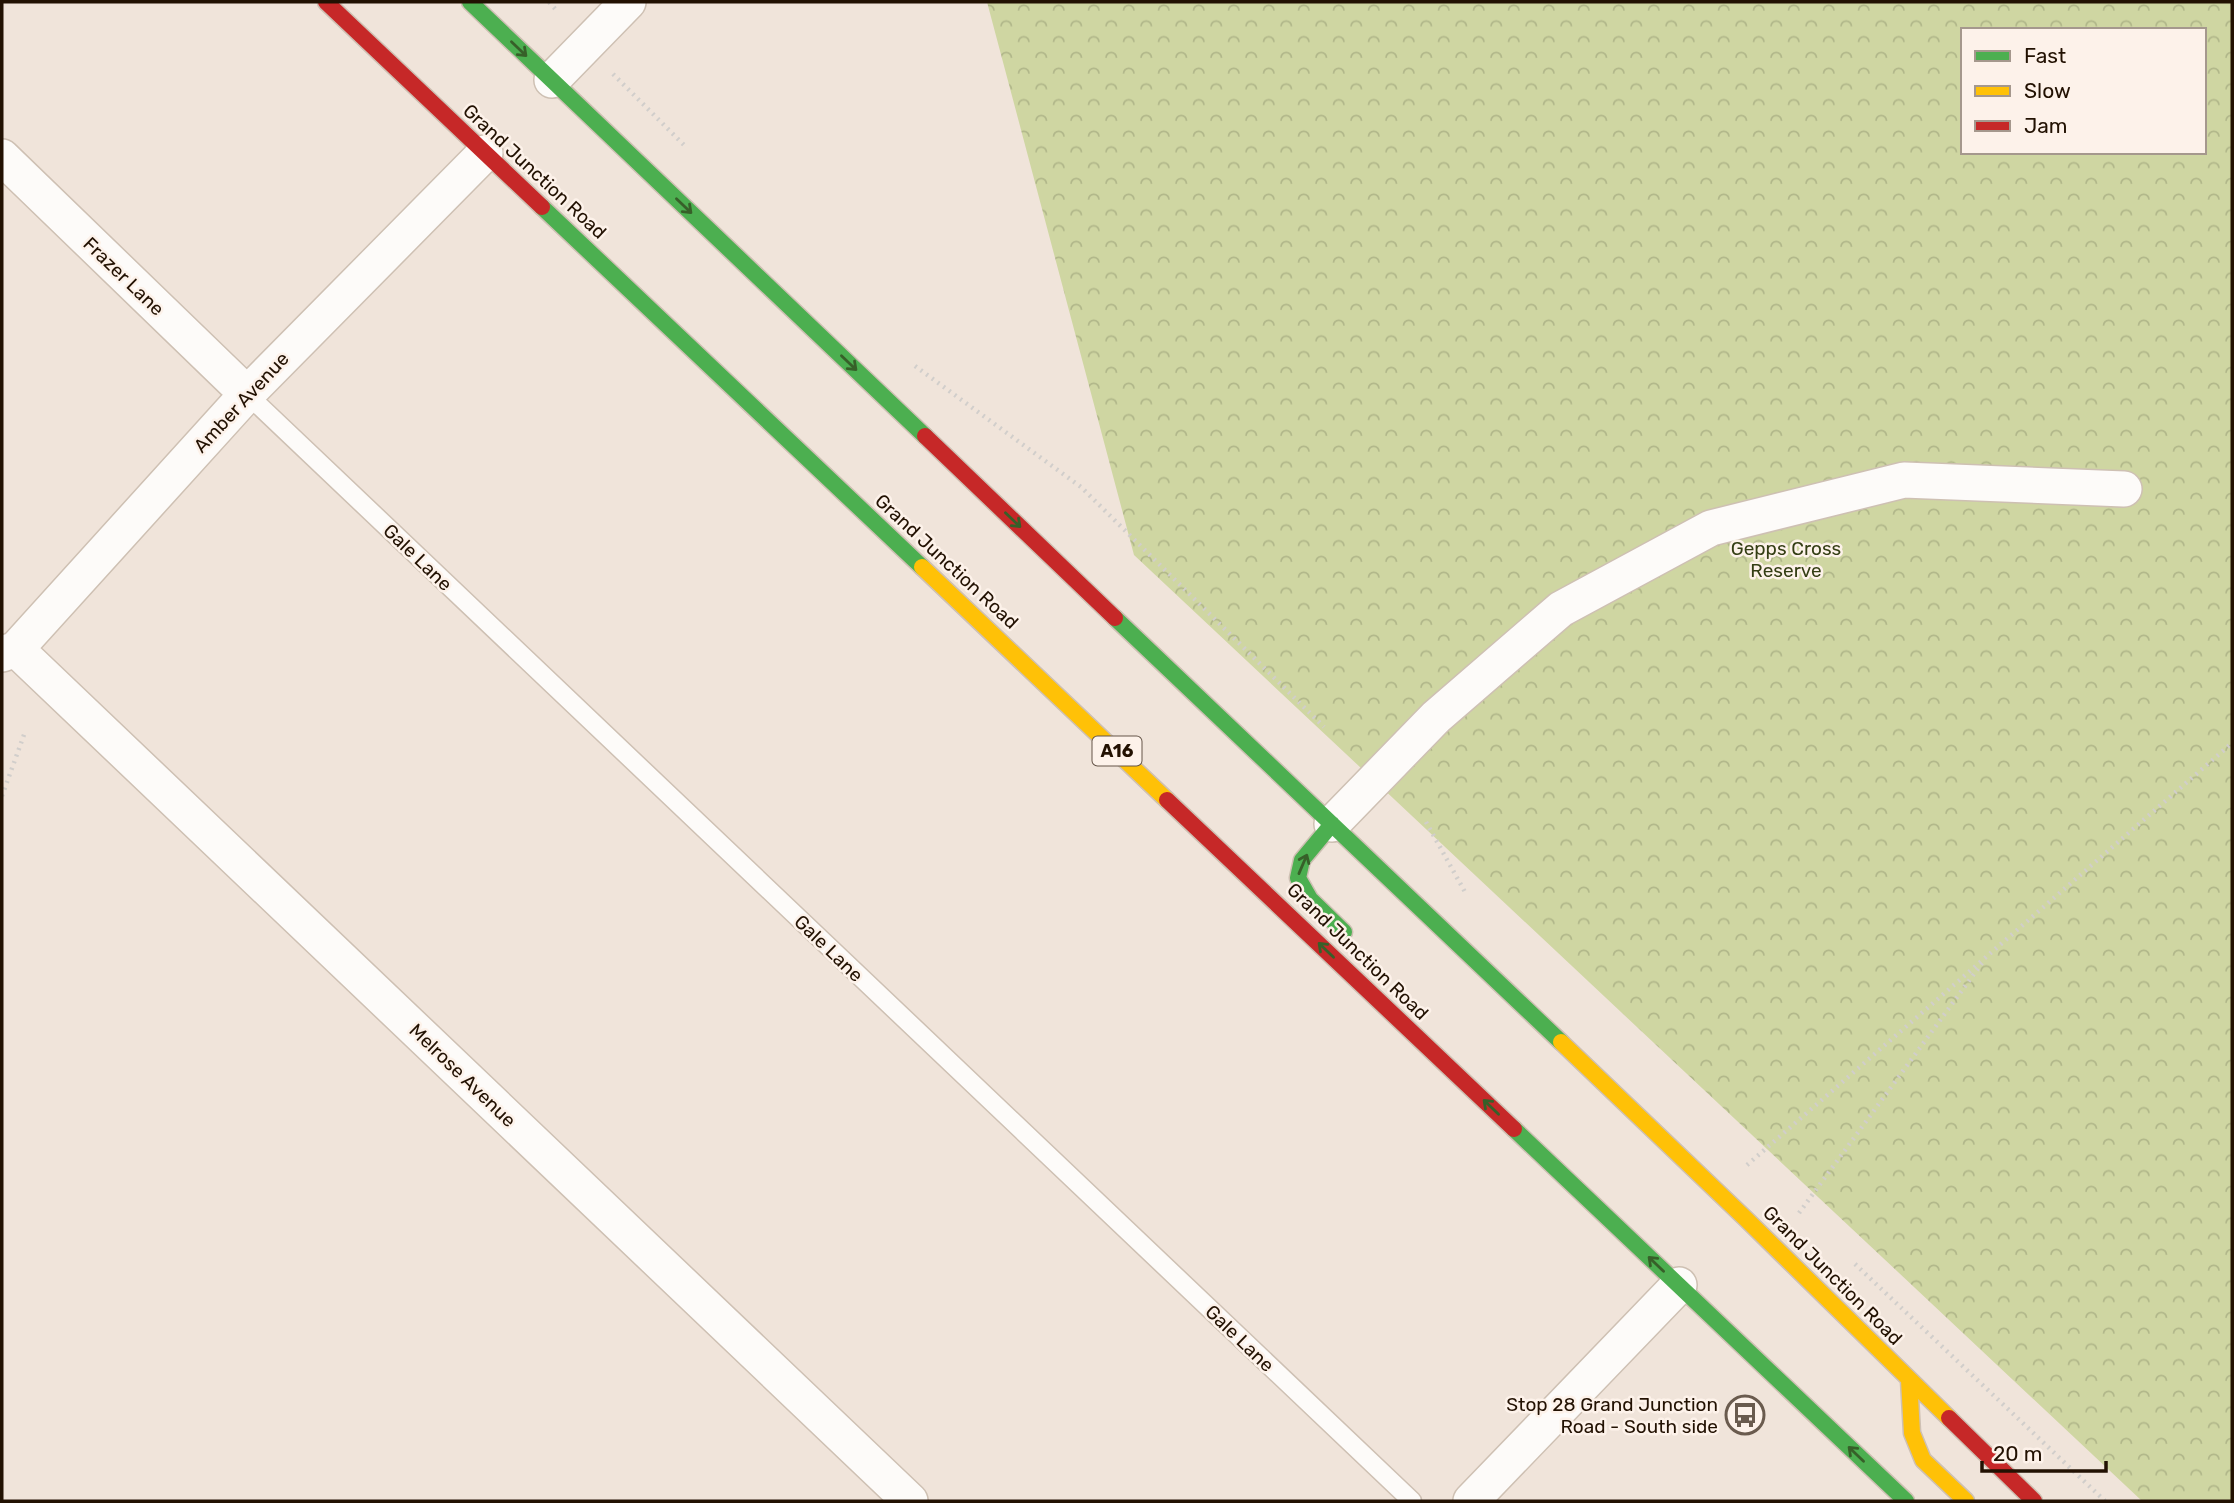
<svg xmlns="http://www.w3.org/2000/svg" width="2234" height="1503" viewBox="0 0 2234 1503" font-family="Rubik,sans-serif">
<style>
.forest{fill:url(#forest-crowns);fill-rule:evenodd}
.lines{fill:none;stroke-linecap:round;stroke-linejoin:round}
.lane-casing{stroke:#cec0b3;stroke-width:21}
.street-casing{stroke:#cec0b3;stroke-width:38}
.fast-casing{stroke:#cec0b3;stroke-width:19}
.slow-casing{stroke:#cec0b3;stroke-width:19}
.jam-casing{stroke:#cec0b3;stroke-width:19}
.path{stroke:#d1cecb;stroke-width:4.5;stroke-dasharray:2 5;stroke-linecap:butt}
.lane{stroke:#fdfbf9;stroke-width:18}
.street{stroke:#fdfbf9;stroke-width:35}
.fast{stroke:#4caf50;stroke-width:16}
.slow{stroke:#ffc107;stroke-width:16}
.jam{stroke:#c62828;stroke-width:16}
.oneway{stroke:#376029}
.labels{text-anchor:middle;stroke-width:5;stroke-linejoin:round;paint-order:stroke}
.shield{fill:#fdf2ea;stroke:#645448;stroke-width:2}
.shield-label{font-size:18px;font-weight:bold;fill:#221102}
.street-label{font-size:19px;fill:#221102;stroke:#fdf2ea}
.park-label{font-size:19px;fill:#343e14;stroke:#fdf2ea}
.poi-label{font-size:19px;fill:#221102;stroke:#fdf2ea;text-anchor:end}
</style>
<defs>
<pattern id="forest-crowns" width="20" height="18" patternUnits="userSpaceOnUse" patternTransform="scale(1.75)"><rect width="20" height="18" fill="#cfd6a2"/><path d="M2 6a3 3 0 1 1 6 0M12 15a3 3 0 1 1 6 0" fill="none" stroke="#b1b78a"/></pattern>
</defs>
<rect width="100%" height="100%" fill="#f0e4da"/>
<!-- forest -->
<path class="forest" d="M987,2H2232V1501H2142L1134,555ZM1963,30H2204V152H1963Z"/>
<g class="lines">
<defs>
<path id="lane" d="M247,394L1412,1501"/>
<path id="street" d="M552,80L628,2
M2,157L247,394
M16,649L910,1501
M2,654L16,649L247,394L485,153
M1332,824L1436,717L1561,609L1711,528L1904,480L2124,489
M1471,1501L1679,1285"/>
<path id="fast" d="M470,2L925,436
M542,207L922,567
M1115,618L1561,1042
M1332,824L1302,860L1298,878L1310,899L1344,932
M1514,1129L1906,1501"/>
<path id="slow" d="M922,567L1167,800
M1561,1042L1746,1219L1949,1418
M1909,1380L1912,1433L1923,1460L1966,1501"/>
<path id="jam" d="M326,2L542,207
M925,436L1115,618
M1167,800L1514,1129
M1949,1418L2034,1501"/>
</defs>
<!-- lane casing -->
<use href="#lane" class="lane-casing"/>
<!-- street casing -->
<use href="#street" class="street-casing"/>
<!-- fast casing -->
<use href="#fast" class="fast-casing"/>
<!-- slow casing -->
<use href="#slow" class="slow-casing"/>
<!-- jam casing -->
<use href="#jam" class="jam-casing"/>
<!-- path -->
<path class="path" d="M549,2L558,12
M613,74L684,145
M915,366L1081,487L1324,727
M2,796L25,732
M1426,822L1465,892
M1747,1165L2232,743
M1799,1213L1982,963
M1855,1264L2105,1501"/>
<!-- lane -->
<use href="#lane" class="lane"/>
<!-- street -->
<use href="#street" class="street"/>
<!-- fast -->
<use href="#fast" class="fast"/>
<!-- slow -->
<use href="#slow" class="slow"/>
<!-- jam -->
<use href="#jam" class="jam"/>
</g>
<!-- one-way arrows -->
<defs><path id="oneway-shaft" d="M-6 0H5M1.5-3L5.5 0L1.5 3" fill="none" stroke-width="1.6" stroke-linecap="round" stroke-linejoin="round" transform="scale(1.75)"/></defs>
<g class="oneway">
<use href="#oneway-shaft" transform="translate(519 49) rotate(44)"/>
<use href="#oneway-shaft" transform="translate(684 206) rotate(44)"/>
<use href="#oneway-shaft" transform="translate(849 363) rotate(44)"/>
<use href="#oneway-shaft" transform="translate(1013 520) rotate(44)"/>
<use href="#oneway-shaft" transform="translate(1303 864) rotate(-67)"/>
<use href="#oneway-shaft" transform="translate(1326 950) rotate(-136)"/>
<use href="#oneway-shaft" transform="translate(1491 1107) rotate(-136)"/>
<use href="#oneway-shaft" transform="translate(1656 1264) rotate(-136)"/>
<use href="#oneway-shaft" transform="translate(1856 1454) rotate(-136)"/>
</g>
<!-- icons -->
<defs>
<symbol id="bus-ring" viewBox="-11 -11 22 22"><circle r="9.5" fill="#fdf2ea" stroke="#6a5b4e" stroke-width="1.5"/><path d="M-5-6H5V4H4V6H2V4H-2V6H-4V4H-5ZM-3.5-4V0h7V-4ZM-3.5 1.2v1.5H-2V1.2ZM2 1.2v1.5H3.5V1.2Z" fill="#6a5b4e"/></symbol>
</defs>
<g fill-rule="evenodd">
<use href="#bus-ring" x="1723" y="1393" width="44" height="44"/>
</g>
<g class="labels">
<!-- shield labels -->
<rect class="shield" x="1092.5" y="736.5" width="49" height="29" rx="5"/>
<g class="shield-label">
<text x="1117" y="757">A16</text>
</g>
<!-- street labels -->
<g class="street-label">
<text transform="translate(535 171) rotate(43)" y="7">Grand Junction Road</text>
<text transform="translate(124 276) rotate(44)" y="7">Frazer Lane</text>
<text transform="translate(241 402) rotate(-47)" y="7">Amber Avenue</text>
<text transform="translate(418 557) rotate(44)" y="7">Gale Lane</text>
<text transform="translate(947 561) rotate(43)" y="7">Grand Junction Road</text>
<text transform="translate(829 948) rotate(44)" y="7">Gale Lane</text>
<text transform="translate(1358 951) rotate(44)" y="7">Grand Junction Road</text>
<text transform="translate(463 1075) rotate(44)" y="7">Melrose Avenue</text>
<text transform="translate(1833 1275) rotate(45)" y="7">Grand Junction Road</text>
<text transform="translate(1240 1338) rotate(44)" y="7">Gale Lane</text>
</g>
<!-- park labels -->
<g class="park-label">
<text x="1786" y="555">Gepps Cross<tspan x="1786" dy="22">Reserve</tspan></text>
</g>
<!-- poi labels -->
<g class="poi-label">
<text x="1718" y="1411">Stop 28 Grand Junction<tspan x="1718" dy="22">Road - South side</tspan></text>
</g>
</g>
<!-- border -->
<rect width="2234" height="1503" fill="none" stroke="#221102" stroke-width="7"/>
<!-- legend -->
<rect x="1961" y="28" width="245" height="126" fill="#fdf2ea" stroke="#a5988d" stroke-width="2"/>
<rect x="1975" y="51" width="35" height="10" fill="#4caf50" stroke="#a5988d" stroke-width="2"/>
<text x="2024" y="63" font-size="21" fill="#221102">Fast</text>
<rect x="1975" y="86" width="35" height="10" fill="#ffc107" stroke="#a5988d" stroke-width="2"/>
<text x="2024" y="98" font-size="21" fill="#221102">Slow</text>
<rect x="1975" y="121" width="35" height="10" fill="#c62828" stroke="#a5988d" stroke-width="2"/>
<text x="2024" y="133" font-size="21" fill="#221102">Jam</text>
<!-- scale -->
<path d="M1982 1461v10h124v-10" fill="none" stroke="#221102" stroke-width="3.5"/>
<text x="1993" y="1461" font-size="21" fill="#221102" stroke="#fdf2ea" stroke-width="5" paint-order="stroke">20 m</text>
</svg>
